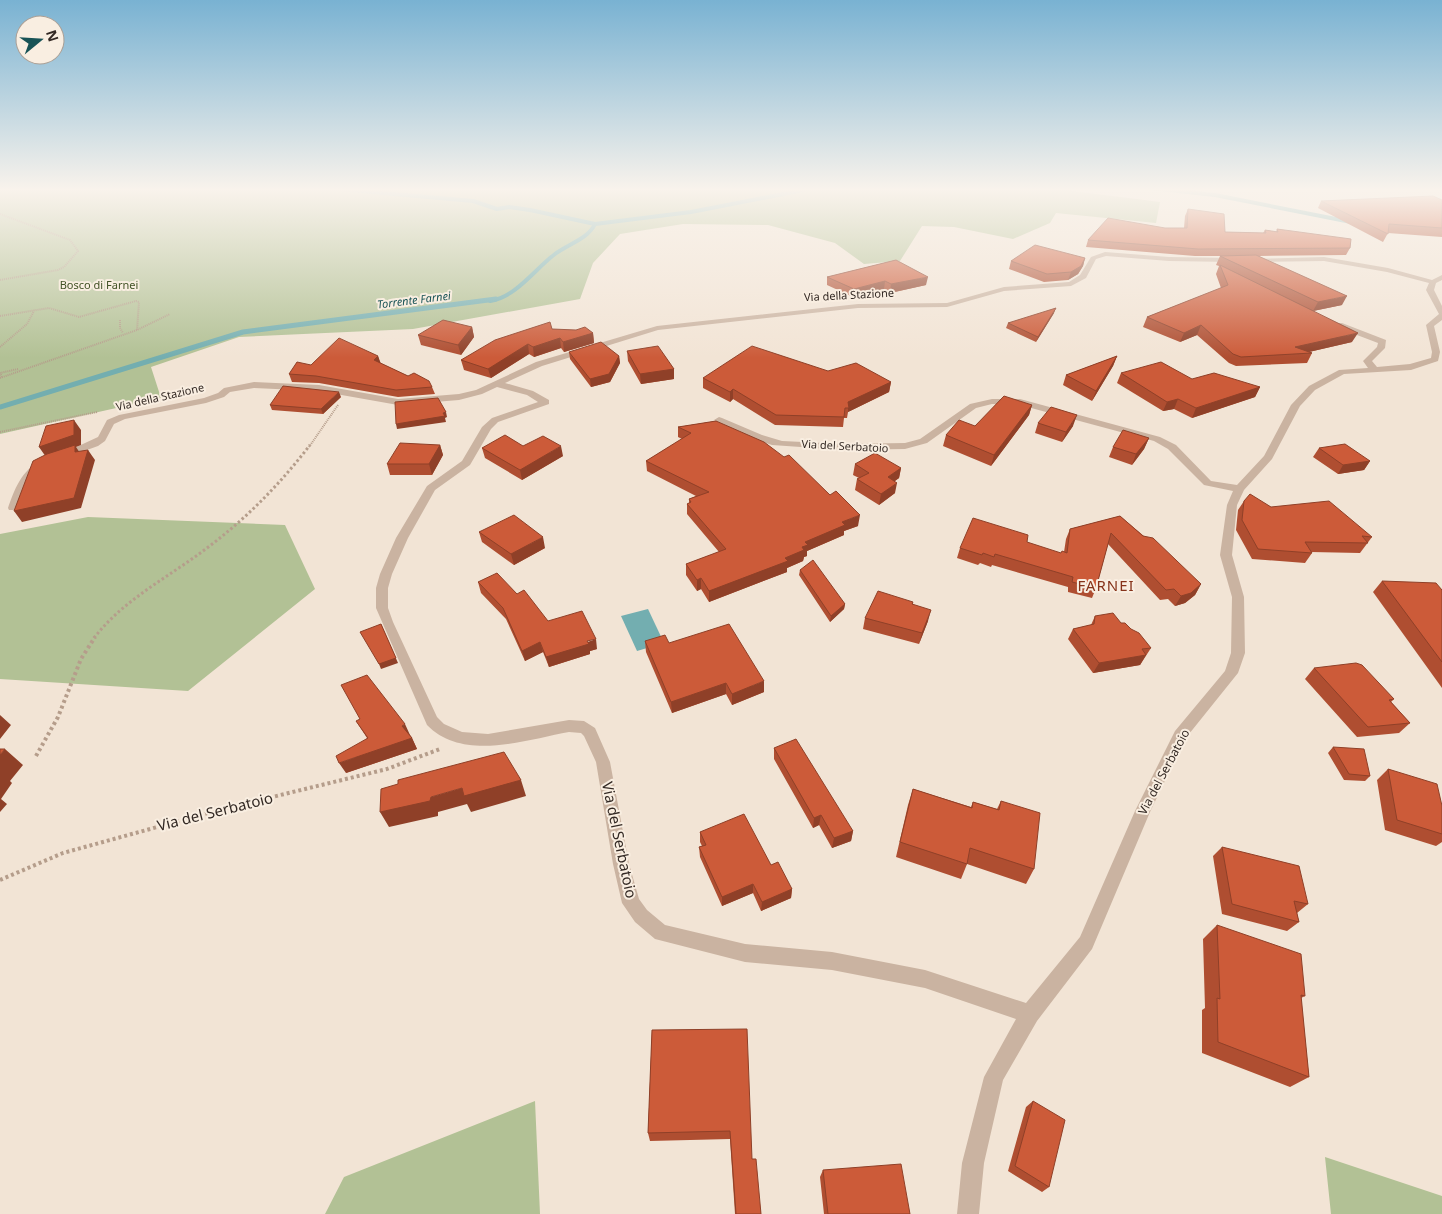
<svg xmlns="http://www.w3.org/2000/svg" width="1442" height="1214" viewBox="0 0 1442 1214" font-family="'Noto Sans',sans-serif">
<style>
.green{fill:#b2c195}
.water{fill:#73aeb0}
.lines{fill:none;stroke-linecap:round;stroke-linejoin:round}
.stream-far1{stroke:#73aeb0;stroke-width:4}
.stream{stroke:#73aeb0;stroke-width:5}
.path-far2{stroke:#b59d8b;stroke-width:2;stroke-dasharray:1 1;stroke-linecap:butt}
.path-far1{stroke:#b59d8b;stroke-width:3;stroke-dasharray:2.5 2.5;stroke-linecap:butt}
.path{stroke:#b59d8b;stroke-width:4;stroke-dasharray:3 3;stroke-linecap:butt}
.street{fill:#cab3a1;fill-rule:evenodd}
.wall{fill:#af4e31}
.shaded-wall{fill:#8f4028}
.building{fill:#cc5b39;stroke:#8f4028}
.labels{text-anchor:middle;stroke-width:4;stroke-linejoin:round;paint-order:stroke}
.far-park-label{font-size:11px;fill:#435327;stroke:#f9eee1}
.far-street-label{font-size:11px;fill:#332924;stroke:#f9eee1}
.far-water-label{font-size:11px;font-style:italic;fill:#185356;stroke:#f9eee1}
.street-label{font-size:12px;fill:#332924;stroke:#f9eee1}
.quarter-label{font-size:15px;letter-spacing:1px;fill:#86331a;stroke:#f9eee1}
.near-street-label{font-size:15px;fill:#332924;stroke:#f9eee1}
</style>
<rect width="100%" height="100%" fill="#f2e4d5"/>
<!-- green -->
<path class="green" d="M0,188H1049L1160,202L1156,223L1056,213L1050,223L1013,239L954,227L922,226L900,261L864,264L835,243L768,225L683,224L620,234L593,263L580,299L413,329L239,337L151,367L161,398L0,434Z
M88,517L285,525L315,589L188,691L0,679V534Z
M535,1101L540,1214H325L344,1177Z
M1325,1157L1442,1196V1214H1331Z"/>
<!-- water -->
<path class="water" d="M648,609L664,643L637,651L621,616Z"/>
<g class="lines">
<!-- stream-far1 -->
<path class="stream-far1" d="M327,188L473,201L497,209L509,207L530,210L595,224
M1150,188L1215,195L1351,222
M490,301C516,297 535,269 555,254C568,244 588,239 595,224L691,212L814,188"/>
<!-- stream -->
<path class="stream" d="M0,407L243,332L496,299"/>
<!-- path-far2 -->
<path class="path-far2" d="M0,214L70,240L78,251L64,267L58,270L0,280
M0,316L49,308L79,317L136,301L139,302L137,330
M120,320V328L123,333
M0,347L27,324L34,311
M2,377L0,373L18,369
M0,378L137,330L170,314
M0,432L97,412
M309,447L338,405"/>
<!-- path-far1 -->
<path class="path-far1" d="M94,638C124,599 169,577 207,548C247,518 280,484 310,445"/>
<!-- path -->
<path class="path" d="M36,756L58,717L81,659L95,637
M0,880L63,853L219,810L387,769L440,749"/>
<!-- street -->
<path class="street" d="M1105,252L1169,257L1233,258L1236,260L1233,262L1169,261L1106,256L1096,259L1086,278L1071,286L1004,291L947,307L858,308L658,330L542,366L505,383L533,391L549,400V404L498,422L491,429L470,465L435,490L408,538L392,574L388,588V608L393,622L437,717L444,724L462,732L488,734L569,720L584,721L595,728L610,762L629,864L639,899L647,910L665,925L745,944L832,952L925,970L1026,1003L1080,937L1135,811L1175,731L1225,671L1231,653L1232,597L1220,555L1227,505L1233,491L1204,485L1168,449L1154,441L1020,405L992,404L976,408L927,443L905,449L844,450L772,445L748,437L714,420L719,417L722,418L762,435L782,441L844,444L905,443L920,439L970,404L992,399H1020L1160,437L1176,445L1211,481L1237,485L1264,456L1291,405L1309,386L1339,370L1368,368L1363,361L1377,347L1378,343L1336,327V323H1342L1386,340L1385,348L1372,361L1377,367L1410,364L1431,358L1432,352L1426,325L1439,314L1426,290L1429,283L1387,272L1324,261L1253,262L1251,261V259L1324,257L1388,268L1432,280L1442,275V280L1436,283L1434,290L1442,306V320L1434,326L1440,352L1438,361L1411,370L1344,374L1315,390L1300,406L1272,459L1244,490L1237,505L1232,555L1244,597L1245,653L1238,673L1185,739L1150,812L1092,949L1037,1021L1003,1080L984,1163L979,1214H957L962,1163L984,1077L1016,1019L925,988L832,970L745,962L655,939L635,922L622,903L613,864L596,762L584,736L581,733L569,732C525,740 463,762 427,725L376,608V588L380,574L396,538L427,486L462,461L482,427L492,418L538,402L527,395L497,387L482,394L459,400L398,405L319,391L254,388L230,392L224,397L206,403L125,419L114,424L105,441L98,446L62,459L57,456L98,437L107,420L119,415L204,398L218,393L224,388L254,382L319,385L398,399L459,394L476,390L536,362L657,326L858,304L947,303L1004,287L1069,282L1080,275L1091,257Z
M41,462L46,465L31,480L18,508L17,510H9L8,508C14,491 22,468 41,462Z"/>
</g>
<!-- wall -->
<path class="wall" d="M1442,200V237L1388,233L1383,242L1318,208L1321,201Z
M1188,209L1225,232L1263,233L1265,230L1276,232L1277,229L1350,248L1346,255L1259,256L1342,305L1313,311L1352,342L1309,352L1312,353L1307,363L1236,366L1229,363L1197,335L1180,342L1143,327L1147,317L1221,288L1216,274L1219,266L1216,265L1220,256H1195L1086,247L1088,240L1165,228H1184L1185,216Z
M1085,258L1083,266L1078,274L1068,280L1044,282L1009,269L1011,261Z
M896,260L926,285L890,293L884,289L853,297L827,285V277Z
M1054,313L1036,342L1006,328L1008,323Z
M472,327L474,337L461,355L421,345L418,335Z
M552,329L593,333L594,343L564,352L561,348L534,357L529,354L491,378L464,370L461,360Z
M627,351L674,369V379L641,384L628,361Z
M569,352L619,356L620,363L610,382L591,387L570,359Z
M378,356L380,363L408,376L432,387L435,394L398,397L319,383L292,382L289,374L311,365Z
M1117,356L1113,366L1092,401L1063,385L1066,375Z
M828,371L891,382L889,392L848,412L847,418H844L843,427L775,425L733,399L730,402L703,388V378Z
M1121,373L1260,387L1255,397L1192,418L1174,409L1163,411L1117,383Z
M341,397L323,414L272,410L270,405Z
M1032,405L1029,415L991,466L943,446L946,435L975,426Z
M716,421L858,526L844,531V535L807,551V556L804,557L803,561L787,568V572L709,602L701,589L697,591L686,575V564L719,552L687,514V504L689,503V499L696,496L647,471L646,461L682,439L678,437V427Z
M1038,423L1073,426L1062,442L1035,433Z
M1149,438L1144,449L1132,465L1109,457L1113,447Z
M440,445L443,455L432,475H390L387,464Z
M523,446L563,456L522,480L485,458L482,448Z
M1319,448L1370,461L1364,470L1338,474L1313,457Z
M855,464L901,468L899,478L895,481V493L879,505L855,490L857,479L859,478L853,475Z
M1244,501L1271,507L1372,537L1360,553L1311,552L1312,553L1305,563L1252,559L1236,530L1238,510Z
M1120,516L1201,584L1195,595L1185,603L1175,606L1168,599L1160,600L1108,544L1096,588L1092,598L1068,592V587L992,565L991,567L980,563L978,565L957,558L960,548L1061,553L1064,552L1066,539L1070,529Z
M479,532L545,548L514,565L482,542Z
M800,570L845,604L844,609L830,622L799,575Z
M1382,581L1442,590V688L1373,592Z
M478,582L517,594L548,621L597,649L590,651V654L549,667L543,652L525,661L506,619L481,593Z
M913,602V604L928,621L919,644L863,629L865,618Z
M1095,616L1121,623L1131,629L1151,648L1140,665L1093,673L1068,639L1073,629L1091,625Z
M645,641L669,643L764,692L732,705L726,694L672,713L646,652Z
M1314,668L1394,699L1391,702L1410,723L1399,733L1357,737L1305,679Z
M356,721L410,735L412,738L417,749L346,773L367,738Z
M1333,747L1370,776L1365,781L1344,780L1328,753Z
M774,748L853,831L851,841L832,848L819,825L813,828L774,759Z
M1388,769L1442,806V842L1436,846L1385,830L1377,780Z
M913,789L971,807L973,802L997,809L1001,801L1034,869L1026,884L967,864L961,879L896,857L908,805Z
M700,832L771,865L792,889L791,898L761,911L753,893L722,906L700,857L699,847L702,846L700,842Z
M1222,847L1308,904L1297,913L1299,922L1287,931L1222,914L1213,856Z
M1217,925L1305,996L1301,998L1309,1077L1290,1087L1202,1053V1010L1205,1008L1203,939Z
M652,1030L752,1159L761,1214H735L730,1139L650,1141L648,1133Z
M1033,1101L1049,1187L1042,1192L1008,1171L1026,1107Z
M823,1170L910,1214H824L820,1177Z"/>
<!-- shaded-wall -->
<path class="shaded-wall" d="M1085,258L1083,266L1078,274L1068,280L1071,272Z
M928,277L926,285L890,293L891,284Z
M885,281L884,289L853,297L854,289Z
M1347,296L1342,305L1313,311L1318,302Z
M1056,308L1054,313L1036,342L1038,337Z
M1201,325L1197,335L1180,342L1184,333Z
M472,327L474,337L461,355L458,345Z
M593,333L594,343L564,352L563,342Z
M1358,333L1352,342L1300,354L1295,347Z
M560,338L561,348L534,357L533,347Z
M528,344L529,354L491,378L488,369Z
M378,356L381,364L374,360Z
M619,356L620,363L610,382L591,387L590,379Z
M1117,356L1113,366L1092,401L1096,391Z
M674,369V379L641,384L640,374Z
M891,382L889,392L848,412V402Z
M1260,387L1255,397L1192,418L1196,408Z
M733,389V399L730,402V392Z
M339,392L341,397L323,414L321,409Z
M1178,399L1174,409L1163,411L1167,402Z
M1032,405L1029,415L991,466L994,455Z
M446,412L447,417L445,418L446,422L397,429L396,424Z
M1077,415L1073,426L1062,442L1066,432Z
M74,420L81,430V445L76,447L82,456L46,457L39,447Z
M1149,438L1144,449L1132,465L1136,454Z
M440,445L443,455L432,475L429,464Z
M561,446L563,456L522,480L520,470Z
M88,450L95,460L81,508L22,522L14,511Z
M1370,461L1364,470L1338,474L1343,465Z
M901,468L899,478L886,487L888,477Z
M897,483L895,493L879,505L881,494Z
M860,515L858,526L844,531V535L807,551V556L804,557L803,561L787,568V572L709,602V591L785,558L802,547L805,542L842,522Z
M543,537L545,548L514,565L511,554Z
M701,578V589L697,591V580Z
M1201,584L1195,595L1185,603L1175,606L1181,596Z
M845,604L844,609L830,622L831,616Z
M931,610L928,621L919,644L922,633Z
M381,624L398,663L381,669L379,664Z
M596,639L597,649L590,651V654L549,667L546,657Z
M540,642L543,652L525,661L522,651Z
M1146,655L1140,665L1093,673L1099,663Z
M764,681V692L732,705V694Z
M726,683V694L672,713L671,702Z
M0,715L11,725L0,739Z
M405,724L410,735L407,737L402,726Z
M412,738L417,749L346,773L339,763Z
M5,749L23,765L10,781L12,783L1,799L7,804L0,812V755Z
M521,780L526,796L471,812L467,804L438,812V816L389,827L380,812L462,788Z
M821,815L819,825L813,828L814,818Z
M853,831L851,841L832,848L834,838Z
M753,884V893L722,906V897Z
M792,889L791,898L761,911L762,902Z"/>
<!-- building -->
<path class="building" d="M1433,196L1442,200V228L1389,224L1388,234L1321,201Z
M1188,209L1224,214L1225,232L1266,233L1265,230L1278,232L1277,229L1351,239L1350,248L1198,249L1088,240L1108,218L1165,228H1187Z
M1035,245L1085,258L1081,266L1071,272L1047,274L1011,261Z
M1256,255L1347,296L1318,302L1220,256Z
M896,260L928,277L891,284L885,281L854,289L827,277Z
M1220,265L1358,333L1295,347L1312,353L1241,357L1233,354L1201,325L1184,333L1147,317L1228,285Z
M1056,308L1038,337L1008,323Z
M443,320L472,327L458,345L418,335Z
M550,322L552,329L576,330L585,327L593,333L563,342L560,338L533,347L528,344L488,369L461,360L495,340Z
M339,338L378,356L374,360L408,376L414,373L429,381L432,387L396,390L316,376L289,374L297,362L311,365Z
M601,342L619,356L609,374L590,379L569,352Z
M658,346L674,369L640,374L627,351Z
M752,346L828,371L856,363L891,382L848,402L849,408H845L844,417L776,415L733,389L730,392L703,378Z
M1117,356L1096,391L1066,375Z
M1161,362L1192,379L1214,373L1260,387L1196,408L1178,399L1167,402L1121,373Z
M283,386L339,392L321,409L270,405Z
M1004,396L1032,405L994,455L946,435L959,420L975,426Z
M438,398L446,412L443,413L445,416L396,424L395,402Z
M1051,407L1077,415L1066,432L1038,423Z
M74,420V435L39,447L46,426Z
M716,421L764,442L784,457L789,455L830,495L836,491L860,515L842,522L845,525L805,542L808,545L802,547L804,550L785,558L788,561L709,591L701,578L697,580L686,564L726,549L687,504L691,502L689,499L709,492L646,461L691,433L678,427Z
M1123,430L1149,438L1136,454L1113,447Z
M505,435L523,446L543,436L561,446L520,470L482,448Z
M400,443L440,445L429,464H387Z
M1345,444L1370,461L1343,465L1319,448Z
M75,445V452L88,450L74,498L14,511L33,461L47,454Z
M875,453L901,468L888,477L897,483L881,494L857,479L869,473L855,464Z
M1250,494L1271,507L1329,501L1372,537L1362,536L1368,543L1305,542L1312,553L1258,549L1242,520L1244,501Z
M514,515L543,537L511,554L479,532Z
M1120,516L1143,536L1153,538L1201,584L1191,593L1181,596L1174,589L1166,590L1111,533L1096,588L1072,582L1073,577L995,554L994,557L983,553L982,555L960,548L973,518L1028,535L1027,542L1061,553L1062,551L1067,553L1070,529Z
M813,560L845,604L831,616L800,570Z
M497,573L517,594L524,590L548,621L582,611L596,639L587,641L589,644L546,657L540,642L522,651L503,608L478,582Z
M1382,581L1436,583L1442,590V662Z
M878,591L913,602L912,604L931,610L922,633L865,618Z
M1113,613L1121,623H1125L1131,629L1139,633L1151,648L1142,649L1146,655L1099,663L1073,629L1094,624L1095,616Z
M381,624L396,658L379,664L360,632Z
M729,624L764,681L732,694L726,683L671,702L645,641L665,635L669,643Z
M1356,663L1362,665L1394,699L1389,700L1410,723L1368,727L1314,668Z
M367,675L405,724L402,726L412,738L339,763L336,756L368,738L356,721L360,719L341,685Z
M796,739L853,831L834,838L821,815L814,818L774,748Z
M1333,747L1364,749L1370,776L1349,774Z
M0,749H5L0,755Z
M504,752L521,780L464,796L462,788L431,797L430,801L380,812L381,789L398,784V780Z
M1388,769L1437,784L1442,806V834L1397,820Z
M913,789L972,808L973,802L999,810L1001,801L1040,813L1034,869L970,848L967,864L900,842Z
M744,814L771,865L778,862L792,889L762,902L753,884L722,897L699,847L706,845L700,832Z
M1222,847L1299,866L1308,904L1294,901L1299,922L1232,904Z
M1217,925L1301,954L1305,996L1301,995L1309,1077L1218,1042L1217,998L1220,999Z
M747,1029L752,1159H756L761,1214H736L730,1131L648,1133L652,1030Z
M1033,1101L1065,1120L1049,1187L1015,1166Z
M901,1164L910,1214H828L823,1170Z"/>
<!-- sky -->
<linearGradient id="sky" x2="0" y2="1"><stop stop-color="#79b2d2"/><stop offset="0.53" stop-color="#f9f3ec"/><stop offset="1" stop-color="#f9f3ec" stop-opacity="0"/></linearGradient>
<rect width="1442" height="358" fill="url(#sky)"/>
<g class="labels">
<!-- far-park labels -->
<g class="far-park-label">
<text x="99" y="289">Bosco di Farnei</text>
</g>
<!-- far-street labels -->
<g class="far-street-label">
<text transform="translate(849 295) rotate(-3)" y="4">Via della Stazione</text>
<text transform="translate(160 397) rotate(-13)" y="4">Via della Stazione</text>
<text transform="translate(845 446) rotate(3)" y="4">Via del Serbatoio</text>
</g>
<!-- far-water labels -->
<g class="far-water-label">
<text transform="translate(414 300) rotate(-7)" y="4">Torrente Farnei</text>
</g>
<!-- street labels -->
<g class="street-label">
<text transform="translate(1164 772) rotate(-62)" y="4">Via del Serbatoio</text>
</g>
<!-- quarter labels -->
<g class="quarter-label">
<text x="1106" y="591">FARNEI</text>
</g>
<!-- near-street labels -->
<g class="near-street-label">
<text transform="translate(215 812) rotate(-14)" y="5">Via del Serbatoio</text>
<text transform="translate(619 840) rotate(78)" y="5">Via del Serbatoio</text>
</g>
</g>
<!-- north arrow -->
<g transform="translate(40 40) rotate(72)"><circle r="24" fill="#f9eee1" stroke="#aa9f95"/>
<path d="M0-4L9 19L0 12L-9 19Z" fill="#185356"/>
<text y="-8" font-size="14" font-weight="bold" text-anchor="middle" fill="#332924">N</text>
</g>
</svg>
